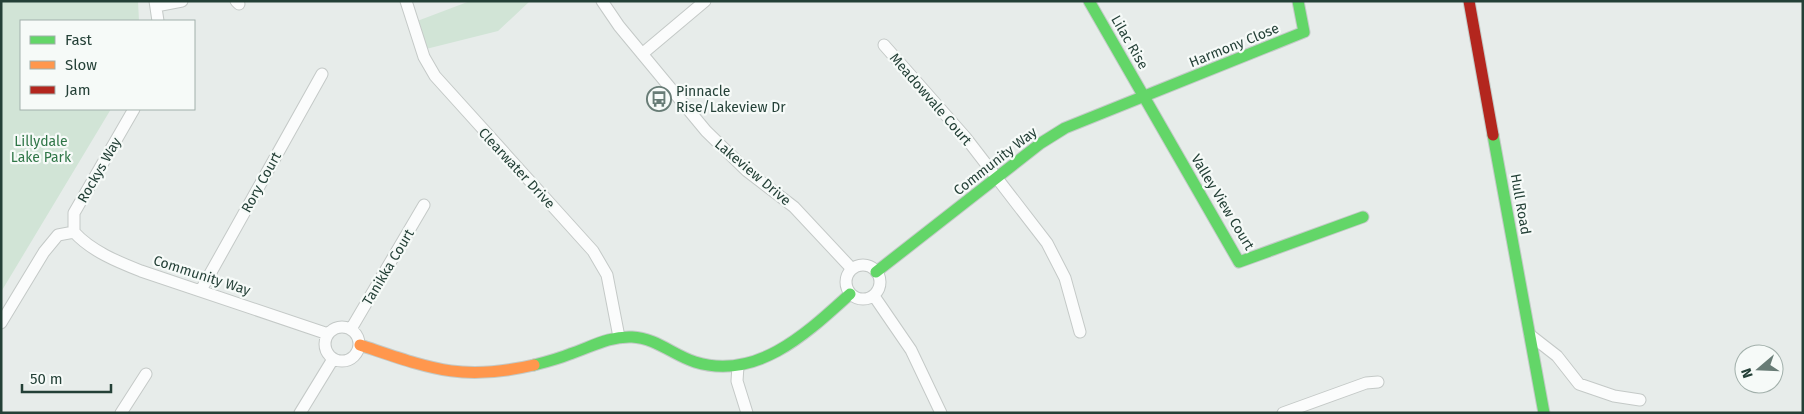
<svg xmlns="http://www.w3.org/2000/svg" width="1804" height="414" viewBox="0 0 1804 414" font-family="'Fira Sans',sans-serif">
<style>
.green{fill:#d1e4d6}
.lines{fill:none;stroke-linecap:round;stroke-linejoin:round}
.street-casing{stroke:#c4c9c7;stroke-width:13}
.fast-casing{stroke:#c3cac7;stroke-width:13}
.slow-casing{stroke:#c3cac7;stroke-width:13}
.jam-casing{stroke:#c3cac7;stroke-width:13}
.street{stroke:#fbfcfc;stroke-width:11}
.fast{stroke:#63d668;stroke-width:11}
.slow{stroke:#ff974d;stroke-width:11}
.jam{stroke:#b3261e;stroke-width:11}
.labels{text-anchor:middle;stroke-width:4.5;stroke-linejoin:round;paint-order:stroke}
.street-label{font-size:14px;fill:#244037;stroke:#f6faf8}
.poi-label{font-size:14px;fill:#244037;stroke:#f6faf8;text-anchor:start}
.park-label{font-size:14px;fill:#2f7647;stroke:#f6faf8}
</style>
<rect width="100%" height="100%" fill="#e7ecea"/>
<!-- green -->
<path class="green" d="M1,1H138L139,21H21V109H111L1,292Z
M470,1H530L498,31L426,49L412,23Z"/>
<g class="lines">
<defs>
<path id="street" d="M155,1L158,21
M236,1L239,4
M406,1L424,57L435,76L593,251L607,275L619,337
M602,1L619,26L706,131L747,171L794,207L852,269
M156,6L182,1
M884,45L966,138L1047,243L1065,278L1080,332
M642,54L705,1
M74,232C91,251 118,262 141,271L328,334
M74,232V213L134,109
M846 282a17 17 0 1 1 34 0a17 17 0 1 1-34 0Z
M201,290L322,74
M874,296L911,350L941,413
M1,323L44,252L58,235L74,232
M325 344a17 17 0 1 1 34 0a17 17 0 1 1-34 0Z
M351,329L424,205
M1530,335L1557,356L1579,384L1614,396L1640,400
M738,366L737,381L747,413
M121,413L146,374
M300,413L333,359
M1283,413L1366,383L1378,382"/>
<path id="fast" d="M1089,1L1239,262L1363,217
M1493,135L1544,413
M876,272L1041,143L1065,128L1304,32L1298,1
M534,365C546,362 558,359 570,354C591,347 609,336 632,337C656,338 673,355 695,362C757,381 807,333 850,294"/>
<path id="slow" d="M360,345C429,368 460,382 534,365"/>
<path id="jam" d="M1469,1L1493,135"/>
</defs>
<!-- street casing -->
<use href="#street" class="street-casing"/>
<!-- fast casing -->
<use href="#fast" class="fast-casing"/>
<!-- slow casing -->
<use href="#slow" class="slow-casing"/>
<!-- jam casing -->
<use href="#jam" class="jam-casing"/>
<!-- street -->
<use href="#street" class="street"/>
<!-- fast -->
<use href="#fast" class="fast"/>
<!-- slow -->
<use href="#slow" class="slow"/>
<!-- jam -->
<use href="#jam" class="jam"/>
</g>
<!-- icons -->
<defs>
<symbol id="bus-ring" viewBox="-11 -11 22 22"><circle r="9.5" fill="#f6faf8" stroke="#687c76" stroke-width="1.5"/><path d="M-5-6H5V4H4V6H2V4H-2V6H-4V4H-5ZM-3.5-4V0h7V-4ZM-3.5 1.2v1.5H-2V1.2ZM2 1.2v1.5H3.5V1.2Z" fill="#687c76"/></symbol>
</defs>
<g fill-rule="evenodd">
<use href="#bus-ring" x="645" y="85" width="28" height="28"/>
</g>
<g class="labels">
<!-- street labels -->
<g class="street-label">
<text transform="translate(1130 42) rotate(60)" y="5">Lilac Rise</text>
<text transform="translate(1234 45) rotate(-22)" y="5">Harmony Close</text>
<text transform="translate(931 99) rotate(49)" y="5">Meadowvale Court</text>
<text transform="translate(995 161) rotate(-38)" y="5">Community Way</text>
<text transform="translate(517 168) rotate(47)" y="5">Clearwater Drive</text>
<text transform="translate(99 170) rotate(-60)" y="5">Rockys Way</text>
<text transform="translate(753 172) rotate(40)" y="5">Lakeview Drive</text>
<text transform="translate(261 182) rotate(-61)" y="5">Rory Court</text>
<text transform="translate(1223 202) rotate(59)" y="5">Valley View Court</text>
<text transform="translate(1521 204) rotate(80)" y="5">Hull Road</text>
<text transform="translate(388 267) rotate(-59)" y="5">Tanikka Court</text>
<text transform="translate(202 275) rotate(18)" y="5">Community Way</text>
</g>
<!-- poi labels -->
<g class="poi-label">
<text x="676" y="96">Pinnacle<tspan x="676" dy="16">Rise/Lakeview Dr</tspan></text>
</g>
<!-- park labels -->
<g class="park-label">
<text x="41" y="146">Lillydale<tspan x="41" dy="16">Lake Park</tspan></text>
</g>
</g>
<!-- border -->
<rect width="1804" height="414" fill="none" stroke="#244037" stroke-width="5"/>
<!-- legend -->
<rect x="20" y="20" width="175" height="90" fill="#f6faf8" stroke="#a2b0ab"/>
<rect x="30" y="36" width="25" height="8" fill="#63d668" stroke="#a2b0ab"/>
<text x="65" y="45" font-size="15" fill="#244037">Fast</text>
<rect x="30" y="61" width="25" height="8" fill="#ff974d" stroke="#a2b0ab"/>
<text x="65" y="70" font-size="15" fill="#244037">Slow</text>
<rect x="30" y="86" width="25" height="8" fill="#b3261e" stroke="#a2b0ab"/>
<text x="65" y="95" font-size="15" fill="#244037">Jam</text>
<!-- north arrow -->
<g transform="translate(1759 369) rotate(251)"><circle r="24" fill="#f6faf8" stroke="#a2b0ab"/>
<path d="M0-4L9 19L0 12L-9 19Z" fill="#687c76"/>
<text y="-8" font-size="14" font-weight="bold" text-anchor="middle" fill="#244037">N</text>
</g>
<!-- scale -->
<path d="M22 384v8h89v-8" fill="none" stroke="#244037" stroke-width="2.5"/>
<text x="30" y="384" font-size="15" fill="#244037" stroke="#f6faf8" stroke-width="4" paint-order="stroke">50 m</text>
</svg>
